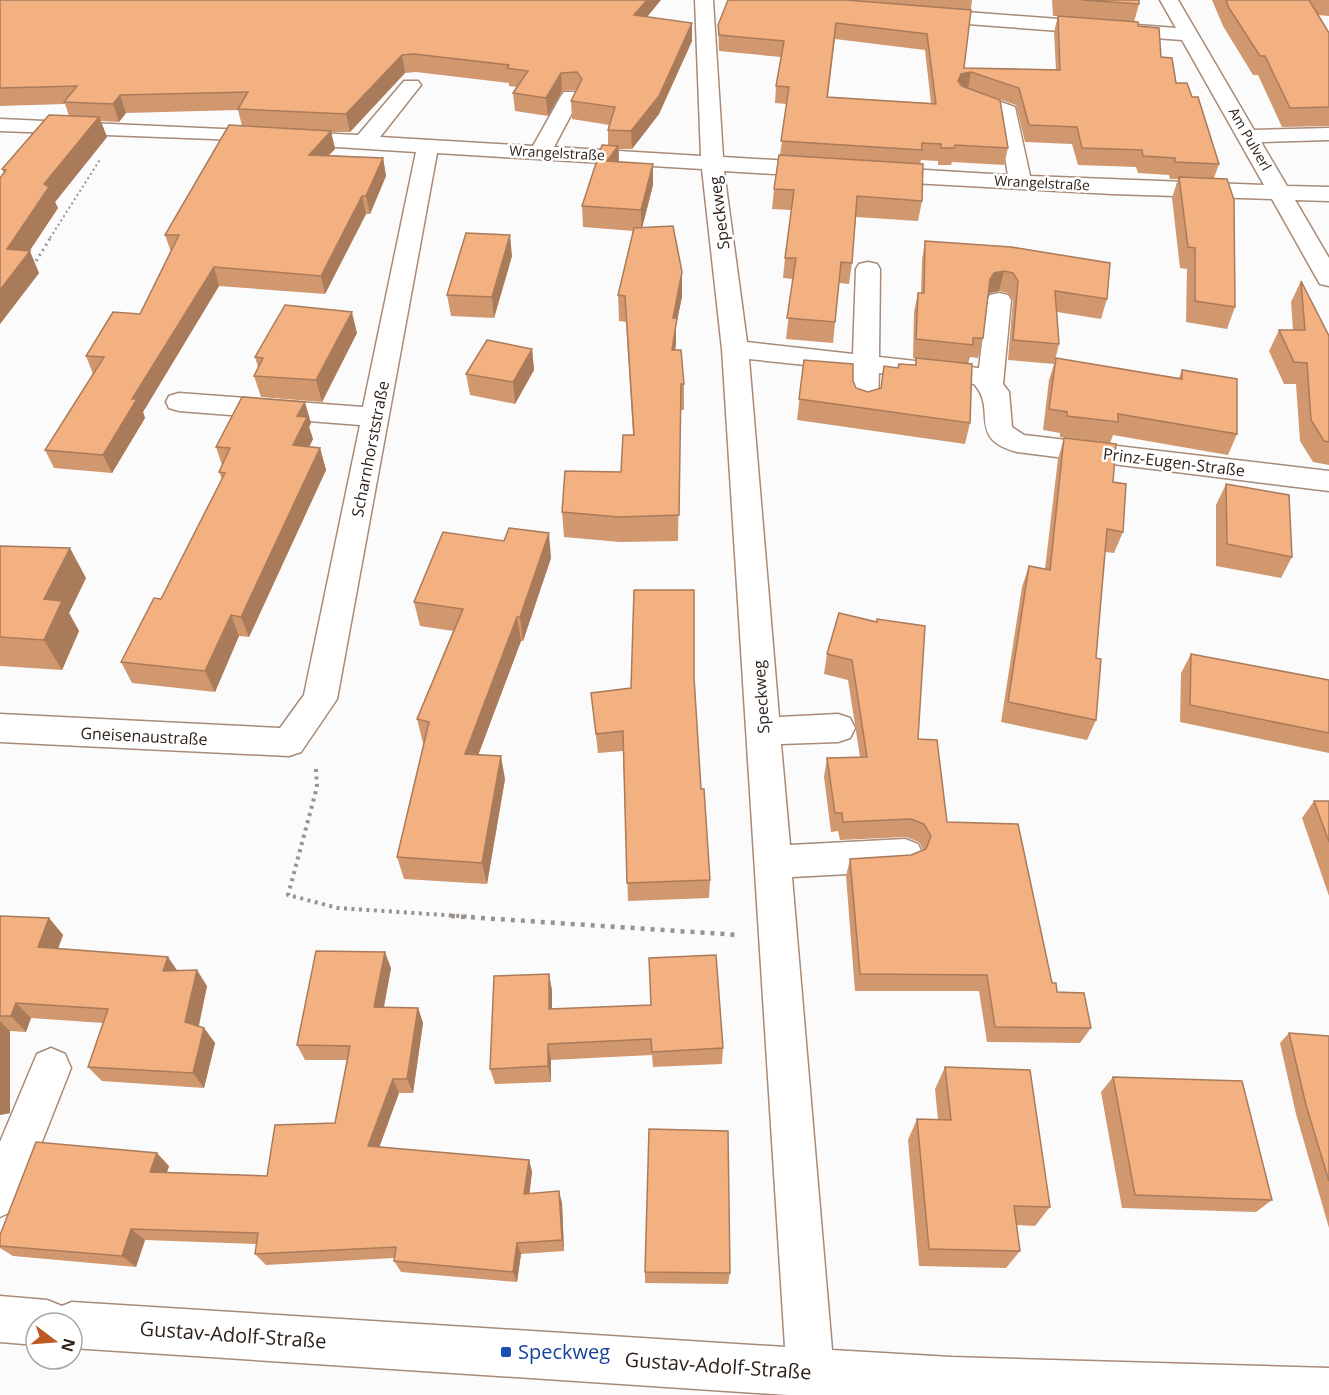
<svg xmlns="http://www.w3.org/2000/svg" width="1329" height="1395" viewBox="0 0 1329 1395" font-family="'Open Sans',sans-serif">
<style>
.lines{fill:none;stroke-linecap:round;stroke-linejoin:round}
.minor-casing{stroke:#a88a76;stroke-width:3}
.path-far3{stroke:#99938f;stroke-width:2;stroke-dasharray:2 3;stroke-linecap:butt}
.path-far2{stroke:#99938f;stroke-width:3;stroke-dasharray:2 4;stroke-linecap:butt}
.path-far1{stroke:#99938f;stroke-width:4;stroke-dasharray:3 4.5;stroke-linecap:butt}
.path{stroke:#99938f;stroke-width:4.5;stroke-dasharray:4 6;stroke-linecap:butt}
.minor{fill:#fff;fill-rule:evenodd}
.wall{fill:#d1976f;fill-rule:evenodd}
.shaded-wall{fill:#aa7b5a}
.building{fill:#f3b081;stroke:#aa7b5a;stroke-width:1.5;fill-rule:evenodd}
.transit-dot{fill:#1a4fb4;stroke:#fff;stroke-width:2}
.labels{text-anchor:middle;stroke-width:5;stroke-linejoin:round;paint-order:stroke}
.far-street-label{font-size:14px;fill:#2e221a;stroke:#fff}
.street-label{font-size:16px;fill:#2e221a;stroke:#fff}
.near-street-label{font-size:20px;fill:#2e221a;stroke:#fff}
.near-transit-label{font-size:20px;fill:#164399;stroke:#fff;text-anchor:start}
</style>
<rect width="100%" height="100%" fill="#fbfbfb"/>
<g class="lines">
<defs>
<path id="minor" d="M695,0H713L723,157L822,163L830,165L833,170L830,175L822,177L724,171L747,342L853,354L856,269L859,264L868,262L877,264L880,269L879,357L979,368L987,300L990,295L999,293L1008,295L1011,300L1003,384L1009,392L1012,427L1024,435L1329,471V491L1017,452C966,438 998,410 974,384L879,373L878,402L875,408L865,411L855,408L852,402L853,370L749,359L779,717L838,714L850,718L855,728L850,738L838,742L781,744L790,845L905,839L918,844L923,855L918,866L905,871L792,877L832,1350L951,1357L1329,1368V1395H788L72,1348V1323H36V1345L0,1342V1296L47,1300L62,1306L72,1302L785,1347L722,349L702,169L437,153L337,699L301,752L289,756L0,742V714L280,728L304,695L360,425L179,411L169,408L166,402L169,396L179,393L363,407L416,152L213,139L0,131V119L358,135L404,81H418L421,85L380,137L533,146L561,96L564,92H578L581,96L554,147L701,156Z
M1160,0H1178L1254,130L1329,128V140L1261,142L1287,186L1329,187V201L1295,200L1329,258V286L1320,284L1317,279L1272,199L1112,194L876,181L868,179L865,174L868,169L876,167L1008,175L998,115L960,100L957,96L960,92L967,90L1015,107L1030,176L1264,185L1182,40L927,21L918,15L927,9L1176,28Z
M51,1048L65,1054L71,1068L15,1210L0,1217V1142L37,1054Z"/>
</defs>
<!-- minor casing -->
<use href="#minor" class="minor-casing"/>
<!-- path-far3 -->
<path class="path-far3" d="M50,238L101,158"/>
<!-- path-far2 -->
<path class="path-far2" d="M33,266L51,237"/>
<!-- path-far1 -->
<path class="path-far1" d="M316,769L317,787L288,895L338,908L474,917"/>
<!-- path -->
<path class="path" d="M451,916L739,935"/>
<!-- minor -->
<use href="#minor" class="minor"/>
</g>
<!-- wall -->
<path class="wall" d="M0,0L647,17L692,23V41L659,114L632,149H619V162L653,185L642,228L682,297L676,325L675,350L684,384V410H680L678,541L620,542L564,537L562,512L621,472L633,435L626,322L619,321L618,295L634,231L583,227L582,206L608,145V130L609,125L572,119L571,101L576,90L562,91L548,116L515,111L513,93L517,87L509,86V83L416,72L405,73L350,132H331L335,149L329,155L383,158L386,176L370,214H366L325,294L219,286L143,412L145,418L112,473L54,468L45,450L93,374L86,356L140,314L171,252L165,235L242,126L238,110L126,113L119,122L101,121L107,137L55,202L58,208L29,251L39,273L0,324V178L4,173L2,169L69,116L65,104L0,106Z
M847,0H972L964,68L1056,70L1054,32L1058,16H1053L1052,0H1139V4L1134,22L1138,26L1161,57L1176,83L1192,97L1219,164L1214,178L1235,307L1227,329L1186,322L1187,269L1180,268L1172,198L1178,179H1170L1169,175L1138,173L1136,167L1078,165L1072,144L1025,142L1016,105L970,89L1008,148L1004,165L952,162L951,165H938V161L921,160L920,164L922,201L918,221L856,217L852,263L849,284L839,283L833,343L786,339L793,279L783,278L785,258L791,210L772,209L774,189L780,155L787,104L775,103L776,86L781,57L719,51L718,25ZM835,39L925,50L931,103L828,97Z
M1212,0H1329V16L1318,15L1329,33V126L1282,127L1258,75H1253L1223,26Z
M925,241L1107,299L1101,319L1057,312L1059,344L1054,364L1008,360L1013,300L1008,293L999,291L990,293L988,295L983,338L978,358L970,357L968,364L970,423L965,444L797,420L804,360L853,381L856,388L868,392L881,388L898,368L915,365L916,359L913,358L914,312L918,293H921L922,260Z
M512,256L494,318L451,316L447,295Z
M1301,281L1329,336V465L1313,462L1300,441L1296,384H1284L1269,351L1279,330H1293L1291,302Z
M357,333L322,402L261,397L254,376L258,367L255,357Z
M532,349L534,370L515,404L470,395L466,374Z
M1056,358L1179,378L1182,370L1237,434L1228,455L1113,435L1110,443L1060,437V433L1043,430L1049,380Z
M311,423L309,427L313,439L309,447L320,448L326,470L249,637L239,636L215,692L132,683L121,662L161,599L222,479L219,472L222,465L216,447Z
M1064,438L1113,482L1123,532L1114,553L1105,552L1096,658V720L1087,740L1001,722L1022,587L1029,566L1045,569L1058,459Z
M1226,484L1292,557L1281,578L1216,566V505Z
M0,546L86,578L69,613L79,631L62,670L0,666Z
M551,558L523,641H521L478,755L505,779L487,884L404,879L397,857L424,743H423L417,719L453,631L420,626L414,602Z
M877,619L947,822L1057,992L1091,1028L1080,1043L987,1042L979,991H855L846,876L850,859L911,855L923,850L919,842L906,837L840,840L838,831L831,832L824,777L827,758L860,757L848,680L824,674L827,654L877,622Z
M1191,654L1329,680V753L1180,722L1181,673Z
M694,677L701,789L710,880L709,898L628,901L623,751L598,753L591,693L631,688Z
M1314,801H1329V896L1302,818Z
M0,916L49,918L63,935L58,949L178,971L207,986L199,1026L204,1028L215,1043L204,1088L102,1081L88,1067L103,1023L31,1018L26,1032L10,1031V1113L0,1115Z
M391,968L384,1007L418,1008L423,1023L413,1093H399L379,1147L529,1160L532,1172L529,1194L562,1203L564,1251L521,1254L517,1282L401,1272L394,1261V1258L266,1265L255,1254L257,1244L145,1240L136,1267L13,1256L0,1248V1235L169,1166L167,1172L267,1176L335,1123L347,1060H305L297,1045Z
M549,974L552,991V1009L723,1048L722,1064L653,1067L652,1055L551,1060V1082L495,1084L490,1069Z
M1289,1033L1329,1036V1228L1296,1114L1280,1043Z
M945,1067L1050,1207L1035,1226L1016,1225L1020,1251L1006,1268L919,1266L908,1140L917,1119L938,1120L935,1089Z
M1113,1077L1272,1200L1256,1212L1122,1208L1101,1092Z
M645,1272L730,1273L728,1284L645,1283Z"/>
<!-- shaded-wall -->
<path class="shaded-wall" d="M647,0H661L634,33V15Z
M692,23V41L659,114L632,149L631,131Z
M402,55L405,73L350,132L346,114Z
M971,72L968,88L958,91V81L961,74Z
M561,73L562,91L548,116L546,98Z
M120,95L126,113L119,122L113,104Z
M99,117L107,137L55,202L58,208L25,258L30,251L39,273L0,324V290L7,249L44,184Z
M331,131L335,149L313,172L309,155Z
M618,146L619,166L607,161Z
M383,158L386,176L370,214L366,196Z
M653,164V185L641,232V210Z
M362,196L366,214L325,294L321,276Z
M510,235L512,256L494,318L492,297Z
M214,267L219,286L143,412L145,418L112,473L103,455L132,399Z
M1004,271L999,291L990,293L985,299L990,279L994,273Z
M682,272V297L676,325V344L672,376L673,318Z
M352,312L357,333L322,402L316,380Z
M532,349L534,370L515,404L513,382Z
M305,402L311,423L309,427L313,439L299,467L293,445L297,416Z
M320,448L326,470L249,637L241,617Z
M549,533L551,558L523,641L520,617Z
M70,548L86,578L69,613L79,631L62,670L44,640V599Z
M231,615L239,636L215,692L205,671Z
M517,617L521,641L470,777L465,754Z
M501,756L505,779L487,884L482,863Z
M49,918L63,935L52,964L38,947Z
M385,952L391,968L381,1022L374,1007Z
M168,957L179,973L163,971Z
M197,970L207,986L196,1037L185,1022Z
M549,974L552,991V1025L549,1009Z
M16,1003L31,1018L26,1032L11,1016Z
M418,1008L423,1023L413,1093L407,1079Z
M0,1021L10,1031V1113L0,1115Z
M204,1028L215,1043L204,1088L193,1073Z
M548,1044L551,1060V1082L548,1066Z
M393,1079L399,1093L375,1159L368,1146Z
M157,1153L169,1166L163,1184L150,1172Z
M529,1160L532,1172L528,1206L524,1194Z
M559,1191L562,1203L564,1251L562,1240Z
M131,1229L145,1240L136,1267L122,1256Z
M517,1243L521,1254L517,1282L513,1272Z"/>
<!-- building -->
<path class="building" d="M0,0H647L634,15L692,23L659,96L631,131L608,130L615,107L571,101L582,79L577,72L561,73L546,98L513,93L528,71L507,68L509,65L414,54L402,55L346,114L238,109L248,92L120,95L113,104L64,102L77,86L0,88Z
M728,0H846L971,10L964,68L1060,70L1058,16L1138,22V26L1159,28L1161,57L1172,58L1176,83H1187L1192,97H1198L1219,164L1175,162V158L1143,156L1142,150L1082,148L1077,127L1029,125L1019,88L971,72L961,74L958,81L962,86L1000,100L1008,148L955,145L954,148H941V144L922,143V150L781,141L789,87L776,86L784,41L719,35L718,25ZM836,23L927,34L936,104L827,97Z
M1082,0H1139V4Z
M1226,0H1309L1329,33V107L1290,108L1265,56H1260L1229,8Z
M49,115L99,117L44,184L49,187L7,249L30,251L0,290V178L6,170L2,169Z
M229,125L331,131L309,155L383,158L366,196H362L321,276L214,267L132,399H137L103,455L45,450L104,357L86,356L113,312L140,314L179,235H165Z
M602,145L618,146L607,161L653,164L641,210L582,206Z
M779,155L923,164L922,201L857,196L852,263L841,262L835,322L787,318L796,258H785L794,190L774,189Z
M1179,177L1227,179L1234,200L1235,307L1195,301V248L1188,247Z
M673,226L682,272L673,318H677L672,350H681L684,384H681L679,515L619,517L562,512L565,471L621,472L623,435H634L625,296L618,295L634,228Z
M466,233L510,235L492,297L447,295Z
M925,241L1011,247L1110,263L1107,299L1055,291L1059,344L1013,340L1018,281L1013,273L1004,271L994,273L990,279L983,338H973V345L916,339L918,293H924Z
M1301,281L1329,336V442L1324,441L1311,420L1307,363L1294,362L1279,330H1305Z
M285,305L352,312L316,380L254,376L263,358L255,357Z
M487,340L532,349L513,382L466,374Z
M916,358L972,364L970,423L799,399L804,360L853,364V381L856,388L868,392L881,388L884,366L898,368L899,364L916,365Z
M1056,358L1182,379V370L1237,379V434L1118,414V422L1067,416V412L1049,409Z
M242,397L305,402L297,416L307,417L293,445L320,448L241,617L231,615L205,671L121,662L154,598L161,599L225,473L219,472L230,448L216,447Z
M1064,438L1116,444L1113,482L1126,484L1123,532L1107,529L1096,658L1101,659L1096,720L1008,702L1029,566L1050,570Z
M1226,484L1289,495L1292,557L1227,544Z
M509,528L549,533L520,617H517L465,754L501,756L482,863L397,857L429,722L417,719L463,609L414,602L443,532L504,541Z
M0,546L70,548L44,599L62,601L44,640L0,637Z
M634,590H694V677L701,789H704L710,880L627,883L623,731L596,734L591,693L631,688Z
M839,613L877,622V619L925,626L918,739L937,740L947,822L1018,824L1052,983H1056L1057,992L1084,993L1091,1028L995,1027L987,975L860,974L850,859L911,855L926,849L931,836L924,824L911,819L843,822L842,813H835L827,758L867,757L852,660L827,654Z
M1191,654L1329,680V733L1190,705Z
M1314,801H1329V842Z
M0,916L49,918L38,947L168,957L163,971L197,970L185,1022L204,1028L193,1073L88,1067L108,1009L16,1003L11,1016H0Z
M316,951L385,952L374,1007L418,1008L407,1079H393L368,1146L529,1160L524,1194L559,1191L562,1240L517,1243L513,1272L394,1261L396,1247L255,1254L258,1233L131,1229L122,1256L0,1246V1235L36,1142L157,1153L150,1172L267,1176L275,1125L335,1123L350,1046L297,1045Z
M716,955L723,1048L652,1052L651,1039L548,1044V1066L490,1069L494,976L549,974V1009L651,1005L649,958Z
M1289,1033L1329,1036V1181L1306,1105Z
M945,1067L1030,1070L1050,1207L1014,1206L1020,1251L929,1249L917,1119L951,1120Z
M1113,1077L1242,1081L1272,1200L1135,1195Z
M649,1129L728,1131L730,1273L645,1272Z"/>
<!-- markers -->
<rect class="transit-dot" x="500" y="1346" width="12" height="12" rx="3"/>
<g class="labels">
<!-- far-street labels -->
<g class="far-street-label">
<text transform="translate(1250 139) rotate(60)" y="5">Am Pulverl</text>
<text transform="translate(557 153) rotate(3)" y="5">Wrangelstraße</text>
<text transform="translate(1042 183) rotate(3)" y="5">Wrangelstraße</text>
</g>
<!-- street labels -->
<g class="street-label">
<text transform="translate(719 213) rotate(-97)" y="6">Speckweg</text>
<text transform="translate(370 449) rotate(-79)" y="6">Scharnhorststraße</text>
<text transform="translate(1174 462) rotate(7)" y="6">Prinz-Eugen-Straße</text>
<text transform="translate(761 697) rotate(-94)" y="6">Speckweg</text>
<text transform="translate(144 736) rotate(3)" y="6">Gneisenaustraße</text>
</g>
<!-- near-street labels -->
<g class="near-street-label">
<text transform="translate(233 1335) rotate(4)" y="7">Gustav-Adolf-Straße</text>
<text transform="translate(718 1366) rotate(4)" y="7">Gustav-Adolf-Straße</text>
</g>
<!-- near-transit labels -->
<g class="near-transit-label">
<text x="518" y="1359">Speckweg</text>
</g>
</g>
<!-- north arrow -->
<g transform="translate(54 1341) rotate(106)"><circle r="28" fill="#ffffff" stroke="#aba7a3" stroke-width="1.5"/>
<path d="M0-4.5L10 22L0 15L-10 22Z" fill="#bd5a23"/>
<text y="-9" font-size="16" font-weight="bold" text-anchor="middle" fill="#2e221a">N</text>
</g>
</svg>
